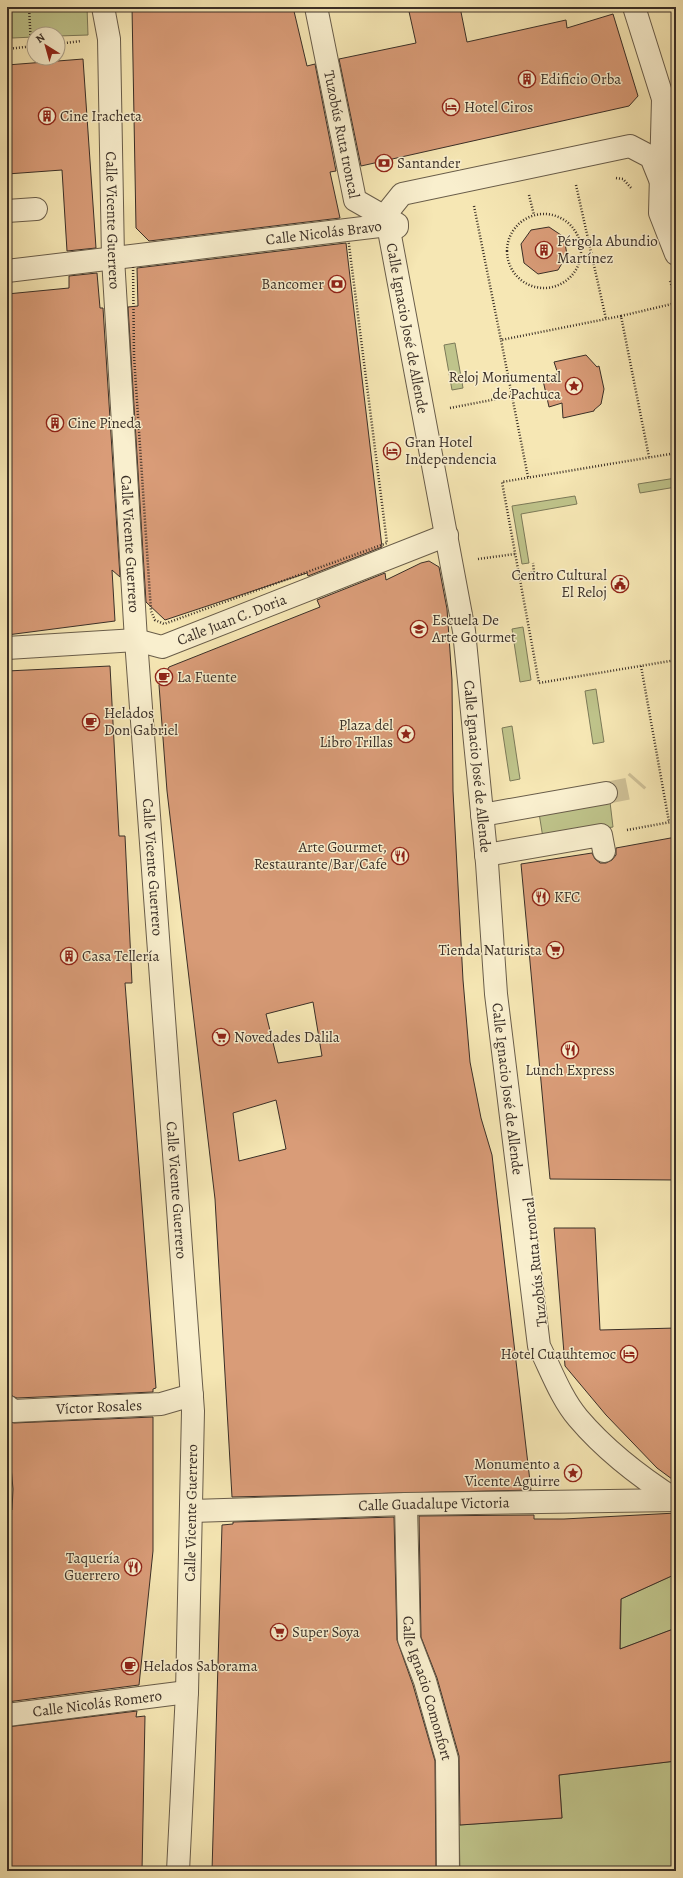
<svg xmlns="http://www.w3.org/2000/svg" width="683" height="1878" viewBox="0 0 683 1878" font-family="Alegreya,serif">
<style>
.green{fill:#bfc48b;stroke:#7c7a59}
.building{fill:#d99c78;stroke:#3a2f27;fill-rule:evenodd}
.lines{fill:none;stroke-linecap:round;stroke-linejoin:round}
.minor-tunnel{stroke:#d0c298;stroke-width:22;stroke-dasharray:22 11;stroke-linecap:butt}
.minor-casing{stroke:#695d4a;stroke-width:24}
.path{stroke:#3a2f27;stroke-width:2.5;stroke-dasharray:1 2;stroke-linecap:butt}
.minor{stroke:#f9efce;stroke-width:22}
.labels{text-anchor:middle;stroke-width:3;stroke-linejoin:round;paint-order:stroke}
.poi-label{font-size:15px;fill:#3a2f27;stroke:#f9efce;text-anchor:start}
.street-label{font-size:15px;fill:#3a2f27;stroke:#f9efce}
</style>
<rect width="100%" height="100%" fill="#f6e7b4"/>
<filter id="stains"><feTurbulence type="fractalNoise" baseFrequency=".005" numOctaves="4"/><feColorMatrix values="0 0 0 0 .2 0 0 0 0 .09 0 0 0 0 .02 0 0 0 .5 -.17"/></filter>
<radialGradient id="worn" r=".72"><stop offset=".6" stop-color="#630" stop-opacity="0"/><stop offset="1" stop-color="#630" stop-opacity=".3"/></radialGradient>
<!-- green -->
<path class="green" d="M12,7H87L88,35L58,36V34H34V37L12,38Z
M455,343L463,388L452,390L444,345Z
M676,478V487L640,493L638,484Z
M575,496L577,504L521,514L529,563L522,564L512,506Z
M523,627L531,680L520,682L512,629Z
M596,689L604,742L593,744L585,691Z
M512,726L520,779L510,781L502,728Z
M610,802L613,827L543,838L539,813Z
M676,1574V1628L620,1649L621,1599Z
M676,1761V1871H460L459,1825L562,1818L559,1775Z"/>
<!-- building -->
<path class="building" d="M132,7H293L307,66L315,64L336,171L330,172L340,218L149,241L136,228Z
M408,7H460L467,42L566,20L567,28L613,14L638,96L629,106L361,166L339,59L416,43Z
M83,59L96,248L67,251L62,170L7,174V65Z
M549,227L564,237L567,255L558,270L538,274L524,263L521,244L531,230Z
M346,243L382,547L308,576L307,573L165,620L146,602L128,307L138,306L137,268Z
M97,273L100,308H103L120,577L112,570L115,621L7,635V294L69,288V276Z
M586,355L597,367L599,366L604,389L601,404L594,410V411L563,418L562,403L549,407L542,376L558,374L554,362Z
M429,561L439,567L447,609L452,680L453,791L463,980L470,1062L481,1118L492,1155L531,1490L232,1497L215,1199L167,791L159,685L169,667L320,607L317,600L385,573L386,580L421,563ZM313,1002L322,1056L278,1063L266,1014ZM276,1100L286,1149L239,1161L233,1113Z
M110,666L119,836H125L132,983H125L156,1388L153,1389V1392L17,1398L7,1394V671Z
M676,837V1180L550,1179L521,864L592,853L595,859L600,863H606L612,860L616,855V848Z
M554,1228H595L600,1330L676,1328V1482L657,1468L606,1415L565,1366Z
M153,1417V1551L139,1685L7,1702V1511L12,1510L13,1489L7,1421L14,1423Z
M676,1513V1574L621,1599L620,1649L676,1628V1761L559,1775L562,1818L460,1825L459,1756L437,1678L421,1637L419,1516L534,1515V1519H564Z
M394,1517L397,1640L413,1685L435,1761L436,1871H212L222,1525L233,1524V1522Z
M137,1711L136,1717L145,1716L142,1871H7V1727Z"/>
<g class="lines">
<!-- minor-tunnel -->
<path class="minor-tunnel" d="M606,793L631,788L638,780"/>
<defs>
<g id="minor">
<path id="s1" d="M103,7L109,39L113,258L136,640L193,1411L187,1692L178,1871"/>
<path id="s2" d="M316,7L355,200L397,224V227"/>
<path d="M634,7L663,99L660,213L676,254"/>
<path d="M7,211L36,209"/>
<path id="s3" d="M676,219L651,157L630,146L402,194L390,209L388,225L464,631L487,863L496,994L539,1346C551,1370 561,1398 578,1418C606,1451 640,1477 676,1500"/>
<path id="s4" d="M7,271L388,225"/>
<path id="s5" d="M7,648L136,640L162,647L447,535"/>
<path d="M482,815L606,793"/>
<path d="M486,855L601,835L604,851"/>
<path id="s6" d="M7,1406L13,1411L161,1404L192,1395"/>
<path id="s7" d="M406,1504L409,1639L425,1681L447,1759L448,1871"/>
<path id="s8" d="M192,1511L406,1504L676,1500"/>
<path id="s9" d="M7,1715L187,1692"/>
</g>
</defs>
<!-- minor casing -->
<use href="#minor" class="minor-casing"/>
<!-- path -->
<path class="path" d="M29,7L31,46
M58,44L81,41
M7,49L34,46
M616,178L623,179L632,189
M576,185L606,319
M529,195L534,215
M474,206L501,340
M507 251a37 37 0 1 1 74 0a37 37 0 1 1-74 0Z
M348,237L387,543L164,624L155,620L151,611L134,356L133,263Z
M670,281L676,299
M621,316L676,303
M450,408L512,396
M676,453L502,482L539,683L676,660
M528,477L501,340L621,316L649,457
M478,559L515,554
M519,575L534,572L533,563
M641,666L669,822
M627,830L676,821"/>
<!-- minor -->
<use href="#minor" class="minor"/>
</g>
<!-- icons -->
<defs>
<symbol id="building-ring" viewBox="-11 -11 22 22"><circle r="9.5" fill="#f9efce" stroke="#8f2418" stroke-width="1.5"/><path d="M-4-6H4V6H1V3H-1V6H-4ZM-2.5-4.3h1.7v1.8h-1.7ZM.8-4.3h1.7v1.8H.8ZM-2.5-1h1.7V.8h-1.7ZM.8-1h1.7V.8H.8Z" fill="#8f2418"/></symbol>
<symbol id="hotel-ring" viewBox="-11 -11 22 22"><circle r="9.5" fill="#f9efce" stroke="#8f2418" stroke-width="1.5"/><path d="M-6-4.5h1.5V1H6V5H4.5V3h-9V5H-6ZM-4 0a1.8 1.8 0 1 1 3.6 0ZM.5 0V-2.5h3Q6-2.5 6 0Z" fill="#8f2418"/></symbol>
<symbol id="bank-ring" viewBox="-11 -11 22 22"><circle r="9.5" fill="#f9efce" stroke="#8f2418" stroke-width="1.5"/><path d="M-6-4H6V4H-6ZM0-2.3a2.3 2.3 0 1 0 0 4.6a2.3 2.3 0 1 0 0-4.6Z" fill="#8f2418"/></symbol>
<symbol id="sight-ring" viewBox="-11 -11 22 22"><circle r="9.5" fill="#f9efce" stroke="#8f2418" stroke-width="1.5"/><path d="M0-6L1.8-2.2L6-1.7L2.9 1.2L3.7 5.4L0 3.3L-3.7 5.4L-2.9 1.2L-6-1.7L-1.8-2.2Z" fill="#8f2418"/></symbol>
<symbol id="civic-ring" viewBox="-11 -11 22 22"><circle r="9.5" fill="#f9efce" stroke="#8f2418" stroke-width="1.5"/><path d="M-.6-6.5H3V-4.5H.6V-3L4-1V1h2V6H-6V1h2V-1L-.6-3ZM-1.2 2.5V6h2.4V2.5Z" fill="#8f2418"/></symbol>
<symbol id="school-ring" viewBox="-11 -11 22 22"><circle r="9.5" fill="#f9efce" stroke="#8f2418" stroke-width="1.5"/><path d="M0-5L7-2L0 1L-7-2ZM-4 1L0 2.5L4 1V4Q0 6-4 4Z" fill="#8f2418"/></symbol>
<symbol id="cafe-ring" viewBox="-11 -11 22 22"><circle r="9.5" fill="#f9efce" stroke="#8f2418" stroke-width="1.5"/><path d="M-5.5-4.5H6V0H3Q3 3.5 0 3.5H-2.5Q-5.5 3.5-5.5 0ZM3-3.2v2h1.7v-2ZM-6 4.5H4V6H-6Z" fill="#8f2418"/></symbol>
<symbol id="restaurant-ring" viewBox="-11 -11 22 22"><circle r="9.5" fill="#f9efce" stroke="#8f2418" stroke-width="1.5"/><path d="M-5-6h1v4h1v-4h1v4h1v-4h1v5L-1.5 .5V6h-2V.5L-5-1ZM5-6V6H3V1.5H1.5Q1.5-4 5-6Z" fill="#8f2418"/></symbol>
<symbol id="supermarket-ring" viewBox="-11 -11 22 22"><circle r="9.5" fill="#f9efce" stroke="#8f2418" stroke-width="1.5"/><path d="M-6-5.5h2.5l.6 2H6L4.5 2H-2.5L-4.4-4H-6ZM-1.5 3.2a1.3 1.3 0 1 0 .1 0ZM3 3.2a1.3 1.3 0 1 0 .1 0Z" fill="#8f2418"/></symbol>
</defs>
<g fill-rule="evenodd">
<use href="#building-ring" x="517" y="69" width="20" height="20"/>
<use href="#hotel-ring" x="441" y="97" width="20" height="20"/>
<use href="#building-ring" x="37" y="106" width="20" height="20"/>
<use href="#bank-ring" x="374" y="153" width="20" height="20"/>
<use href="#building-ring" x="534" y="240" width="20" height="20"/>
<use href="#bank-ring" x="327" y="274" width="20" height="20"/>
<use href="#sight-ring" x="564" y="376" width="20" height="20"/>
<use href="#building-ring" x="45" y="413" width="20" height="20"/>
<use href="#hotel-ring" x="382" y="441" width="20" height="20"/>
<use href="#civic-ring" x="610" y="574" width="20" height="20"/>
<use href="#school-ring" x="409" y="619" width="20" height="20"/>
<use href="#cafe-ring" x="154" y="667" width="20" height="20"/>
<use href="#cafe-ring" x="81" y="712" width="20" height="20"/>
<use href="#sight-ring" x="396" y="724" width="20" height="20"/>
<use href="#restaurant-ring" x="390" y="846" width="20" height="20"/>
<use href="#restaurant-ring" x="531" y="887" width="20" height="20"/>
<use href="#supermarket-ring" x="545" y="940" width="20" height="20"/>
<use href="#building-ring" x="59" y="946" width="20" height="20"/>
<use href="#supermarket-ring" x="211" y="1027" width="20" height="20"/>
<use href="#restaurant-ring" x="560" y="1040" width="20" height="20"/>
<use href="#hotel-ring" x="619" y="1344" width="20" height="20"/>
<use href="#sight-ring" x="563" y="1463" width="20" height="20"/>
<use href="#restaurant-ring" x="123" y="1557" width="20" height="20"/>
<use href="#supermarket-ring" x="269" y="1622" width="20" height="20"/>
<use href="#cafe-ring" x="120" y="1656" width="20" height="20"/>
</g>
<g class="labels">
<!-- poi labels -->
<g class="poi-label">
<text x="540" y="84">Edificio Orba</text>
<text x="464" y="112">Hotel Ciros</text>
<text x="60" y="121">Cine Iracheta</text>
<text x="397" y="168">Santander</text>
<text x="557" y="246">Pérgola Abundio<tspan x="557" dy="17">Martínez</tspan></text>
<text x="324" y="289" text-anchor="end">Bancomer</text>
<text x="561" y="382" text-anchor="end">Reloj Monumental<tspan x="561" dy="17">de Pachuca</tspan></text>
<text x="68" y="428">Cine Pineda</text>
<text x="405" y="447">Gran Hotel<tspan x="405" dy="17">Independencia</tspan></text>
<text x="607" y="580" text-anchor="end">Centro Cultural<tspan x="607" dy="17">El Reloj</tspan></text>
<text x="432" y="625">Escuela De<tspan x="432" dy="17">Arte Gourmet</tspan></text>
<text x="177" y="682">La Fuente</text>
<text x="104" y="718">Helados<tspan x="104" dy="17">Don Gabriel</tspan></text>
<text x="393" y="730" text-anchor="end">Plaza del<tspan x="393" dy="17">Libro Trillas</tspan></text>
<text x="387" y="852" text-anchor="end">Arte Gourmet,<tspan x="387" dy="17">Restaurante/Bar/Cafe</tspan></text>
<text x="554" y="902">KFC</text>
<text x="542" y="955" text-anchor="end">Tienda Naturista</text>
<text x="82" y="961">Casa Tellería</text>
<text x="234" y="1042">Novedades Dalila</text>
<text x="570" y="1075" text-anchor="middle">Lunch Express</text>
<text x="616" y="1359" text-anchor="end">Hotel Cuauhtemoc</text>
<text x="560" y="1469" text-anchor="end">Monumento a<tspan x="560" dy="17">Vicente Aguirre</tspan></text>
<text x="120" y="1563" text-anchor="end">Taquería<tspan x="120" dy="17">Guerrero</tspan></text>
<text x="292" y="1637">Super Soya</text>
<text x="143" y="1671">Helados Saborama</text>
</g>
<!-- street labels -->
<g class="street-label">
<text dy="5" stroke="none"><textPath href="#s2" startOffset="130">Tuzobús Ruta troncal</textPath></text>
<text dy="5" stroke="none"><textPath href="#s1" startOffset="214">Calle Vicente Guerrero</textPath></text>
<text dy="5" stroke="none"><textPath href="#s4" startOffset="319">Calle Nicolás Bravo</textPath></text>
<text dy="5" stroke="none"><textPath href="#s3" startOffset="464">Calle Ignacio José de Allende</textPath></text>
<text dy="5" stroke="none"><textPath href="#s1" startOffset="538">Calle Vicente Guerrero</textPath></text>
<text dy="5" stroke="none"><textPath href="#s5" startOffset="231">Calle Juan C. Doria</textPath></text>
<text dy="5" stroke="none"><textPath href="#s3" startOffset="908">Calle Ignacio José de Allende</textPath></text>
<text dy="5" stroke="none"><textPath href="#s1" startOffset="862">Calle Vicente Guerrero</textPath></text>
<text dy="5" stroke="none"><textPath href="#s3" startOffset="1232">Calle Ignacio José de Allende</textPath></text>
<text dy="5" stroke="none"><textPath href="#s1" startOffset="1186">Calle Vicente Guerrero</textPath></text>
<text transform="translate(535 1262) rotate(-96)" y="5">Tuzobús Ruta troncal</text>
<text dy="5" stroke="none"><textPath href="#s6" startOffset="94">Víctor Rosales</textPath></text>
<text dy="5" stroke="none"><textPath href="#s8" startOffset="242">Calle Guadalupe Victoria</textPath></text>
<text transform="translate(191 1513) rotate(-89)" y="5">Calle Vicente Guerrero</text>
<text dy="5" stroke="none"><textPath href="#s7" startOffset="187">Calle Ignacio Comonfort</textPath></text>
<text dy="5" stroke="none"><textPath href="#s9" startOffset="91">Calle Nicolás Romero</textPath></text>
</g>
</g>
<!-- margin -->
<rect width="683" height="1878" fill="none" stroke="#f6e7b4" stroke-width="24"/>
<rect x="8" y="8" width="667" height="1862" fill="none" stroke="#3a2f27" stroke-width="2"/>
<rect x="12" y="12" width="659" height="1854" fill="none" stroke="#3a2f27"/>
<!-- north arrow -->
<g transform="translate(46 46) rotate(323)"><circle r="19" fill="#f9efce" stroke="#ada28b"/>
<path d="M0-3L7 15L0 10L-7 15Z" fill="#8f2418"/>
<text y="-6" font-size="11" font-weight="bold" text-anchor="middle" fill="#3a2f27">N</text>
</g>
<rect width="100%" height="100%" filter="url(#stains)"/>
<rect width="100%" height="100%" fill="url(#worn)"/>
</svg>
